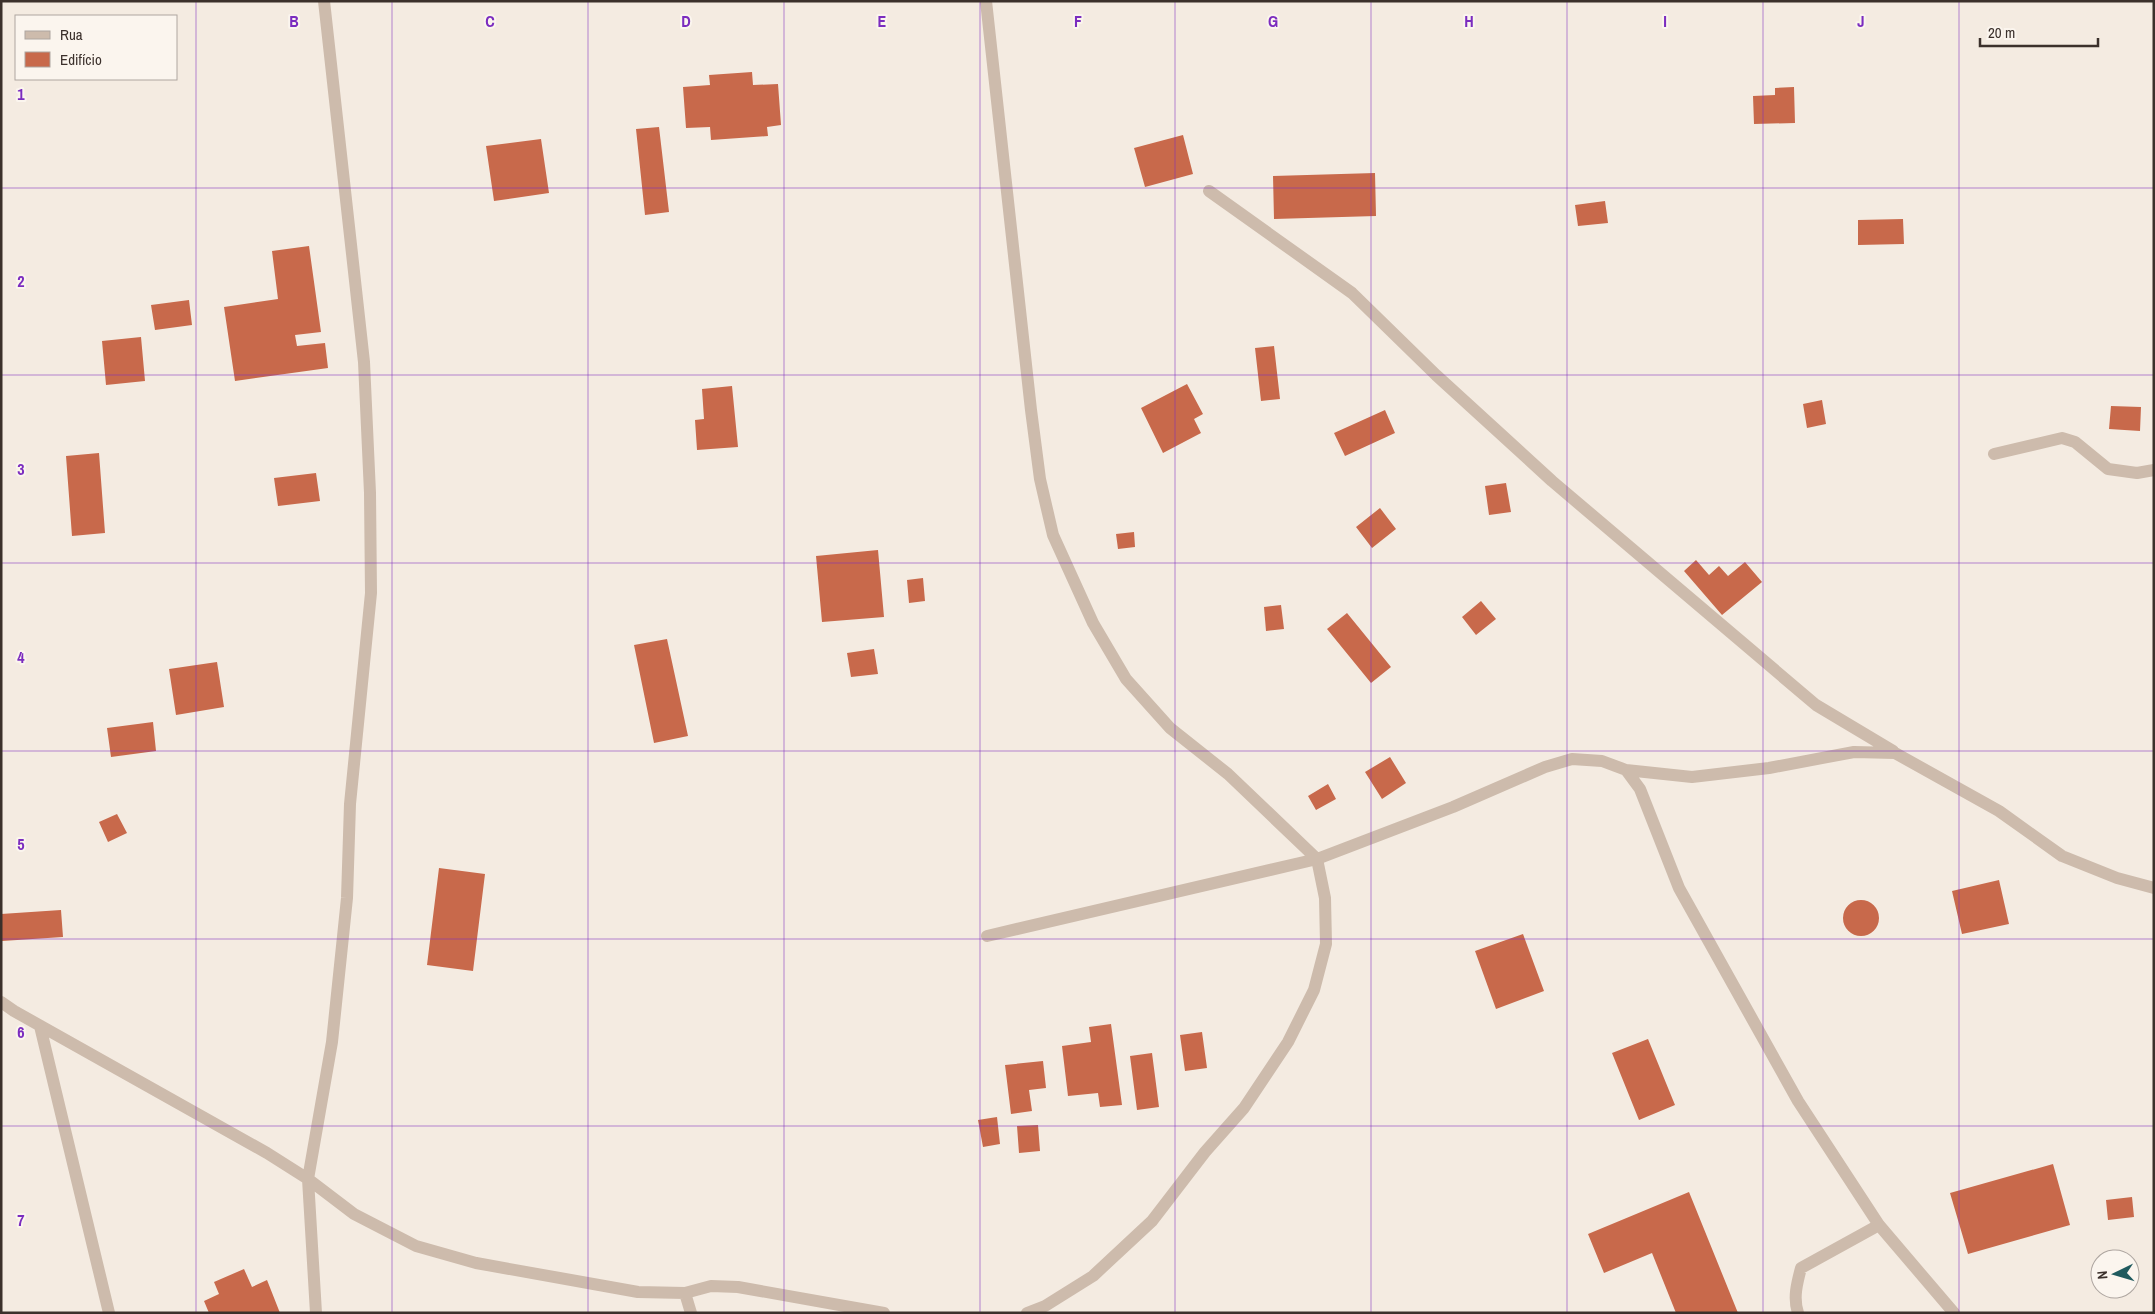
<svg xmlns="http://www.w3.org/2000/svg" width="2155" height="1314" viewBox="0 0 2155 1314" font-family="'Archivo Narrow',sans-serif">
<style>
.building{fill:#c8694b}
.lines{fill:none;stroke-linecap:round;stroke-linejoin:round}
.street{stroke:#cdbbac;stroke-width:12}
.grid{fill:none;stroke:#7b2cbf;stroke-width:1;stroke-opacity:0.55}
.grid-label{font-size:16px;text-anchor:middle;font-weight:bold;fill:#7b2cbf;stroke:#fbf5ee;stroke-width:4;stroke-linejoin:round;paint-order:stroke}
</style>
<rect width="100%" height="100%" fill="#f4ebe1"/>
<!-- building -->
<path class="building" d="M752,72L753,85L778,84L781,125L767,127L768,136L711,140L710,127L686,128L683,87L710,85L709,75Z
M1794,87L1795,123L1754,124L1753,96L1775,95V88Z
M659,127L669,212L645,215L636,129Z
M1183,135L1193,174L1145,187L1134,148Z
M541,139L549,193L494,201L486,146Z
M1375,173L1376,216L1274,219L1273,176Z
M1605,201L1608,223L1578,226L1575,205Z
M1903,219L1904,244L1858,245V220Z
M309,246L321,332L295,335L297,346L325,343L328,368L235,381L224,307L278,299L272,251Z
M189,300L192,325L155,330L151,305Z
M141,337L145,381L106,385L102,341Z
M1274,346L1280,399L1261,401L1255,348Z
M1187,384L1203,414L1194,419L1201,433L1163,453L1141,408Z
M732,386L738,447L697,450L695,420L704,419L702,389Z
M1822,400L1826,424L1807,428L1803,404Z
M2111,406L2141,407L2140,431L2109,429Z
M1385,410L1395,433L1345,456L1334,433Z
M99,453L105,533L72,536L66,456Z
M316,473L320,501L278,506L274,478Z
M1506,483L1511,512L1489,515L1485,486Z
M1380,508L1396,529L1372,548L1356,527Z
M1134,532L1135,547L1118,549L1116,534Z
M878,550L884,617L822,622L816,556Z
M1696,560L1709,575L1719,566L1728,576L1745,562L1762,582L1722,615L1684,571Z
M923,578L925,601L909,603L907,580Z
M1481,601L1496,619L1476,635L1462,617Z
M1281,605L1284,629L1266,631L1264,607Z
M1347,613L1391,667L1371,683L1327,629Z
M667,639L688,736L654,743L634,645Z
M874,649L878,674L851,677L847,653Z
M217,662L224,707L176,715L169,669Z
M153,722L156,751L111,757L107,728Z
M1390,757L1406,783L1382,799L1365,772Z
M1328,784L1336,799L1316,810L1308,796Z
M117,814L127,833L108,842L99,822Z
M439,868L485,874L473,971L427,965Z
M1999,880L2009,924L1962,934L1952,891Z
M1843 918a18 18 0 1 1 36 0a18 18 0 1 1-36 0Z
M61,910L63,937L2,941L1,914Z
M1523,934L1544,991L1496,1009L1475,951Z
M1111,1024L1122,1105L1100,1107L1098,1093L1068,1096L1062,1046L1091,1042L1089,1027Z
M1202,1032L1207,1068L1185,1071L1180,1035Z
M1648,1039L1675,1105L1639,1120L1612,1053Z
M1152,1053L1159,1107L1137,1110L1130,1056Z
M1043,1061L1046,1088L1029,1090L1032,1111L1011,1114L1005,1065Z
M997,1117L1000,1144L983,1147L978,1120Z
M1038,1125L1040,1151L1019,1153L1017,1126Z
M2053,1164L2070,1225L1968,1254L1950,1193Z
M1689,1192L1738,1313H1676L1652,1253L1604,1273L1588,1234Z
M2132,1197L2134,1217L2108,1220L2106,1200Z
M244,1269L252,1287L267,1280L280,1313H209L204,1301L219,1294L214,1282Z"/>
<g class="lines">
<!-- street -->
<path class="street" d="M986,1L1031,410L1040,479L1053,535L1093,623L1126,679L1170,728L1228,774L1317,859L1325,898L1326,944L1314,990L1288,1042L1244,1108L1205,1152L1152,1221L1093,1276L1045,1306L1027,1313
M1209,191L1352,293L1436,375L1552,481L1816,705L1893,751
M1994,454L2062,438L2075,442L2108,469L2137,473L2154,470
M1626,770L1640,789L1679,888L1798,1101L1879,1225L1954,1313
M987,936L1317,859L1453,807L1545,767L1572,759L1602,761L1626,770L1692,777L1769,768L1854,752L1895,753L1999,811L2062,856L2117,878L2154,888
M1,1002L14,1011L267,1153L308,1179L354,1214L416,1246L476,1263L638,1292L685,1293L711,1286L738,1287L884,1313
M40,1026L109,1313
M685,1293L691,1313
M316,1313L308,1179L332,1042L347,898L350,804L371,593L370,493L364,362L324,1
M1798,1313C1793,1298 1797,1283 1801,1268L1879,1225"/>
</g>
<!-- grid -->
<path class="grid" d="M196,1V1313M392,1V1313M588,1V1313M784,1V1313M980,1V1313M1175,1V1313M1371,1V1313M1567,1V1313M1763,1V1313M1959,1V1313M1,188H2154M1,375H2154M1,563H2154M1,751H2154M1,939H2154M1,1126H2154"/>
<g class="grid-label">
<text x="294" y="27">B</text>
<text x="490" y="27">C</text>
<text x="686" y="27">D</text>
<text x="882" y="27">E</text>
<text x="1078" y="27">F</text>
<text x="1273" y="27">G</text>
<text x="1469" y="27">H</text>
<text x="1665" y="27">I</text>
<text x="1861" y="27">J</text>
<text x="21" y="100">1</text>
<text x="21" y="287">2</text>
<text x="21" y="475">3</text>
<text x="21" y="663">4</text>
<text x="21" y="850">5</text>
<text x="21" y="1038">6</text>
<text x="21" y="1226">7</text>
</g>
<!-- border -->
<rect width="2155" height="1314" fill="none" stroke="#3b302b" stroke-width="5"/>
<!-- legend -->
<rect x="15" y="15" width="162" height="65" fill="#fbf5ee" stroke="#aea6a0"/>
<rect x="25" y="31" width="25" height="8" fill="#cdbbac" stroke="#aea6a0"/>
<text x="60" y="40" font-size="15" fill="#3b302b">Rua</text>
<rect x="25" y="52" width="25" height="15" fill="#c8694b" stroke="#aea6a0"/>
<text x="60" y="65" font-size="15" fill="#3b302b">Edifício</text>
<!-- north arrow -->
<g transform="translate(2115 1274) rotate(265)"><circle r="24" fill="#fbf5ee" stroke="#aea6a0"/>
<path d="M0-4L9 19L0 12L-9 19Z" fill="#1f5a5e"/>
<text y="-8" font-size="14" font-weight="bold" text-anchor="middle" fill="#3b302b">N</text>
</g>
<!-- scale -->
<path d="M1980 38v8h118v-8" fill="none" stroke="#3b302b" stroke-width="2.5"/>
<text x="1988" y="38" font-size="15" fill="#3b302b" stroke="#fbf5ee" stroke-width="4" paint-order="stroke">20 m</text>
</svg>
